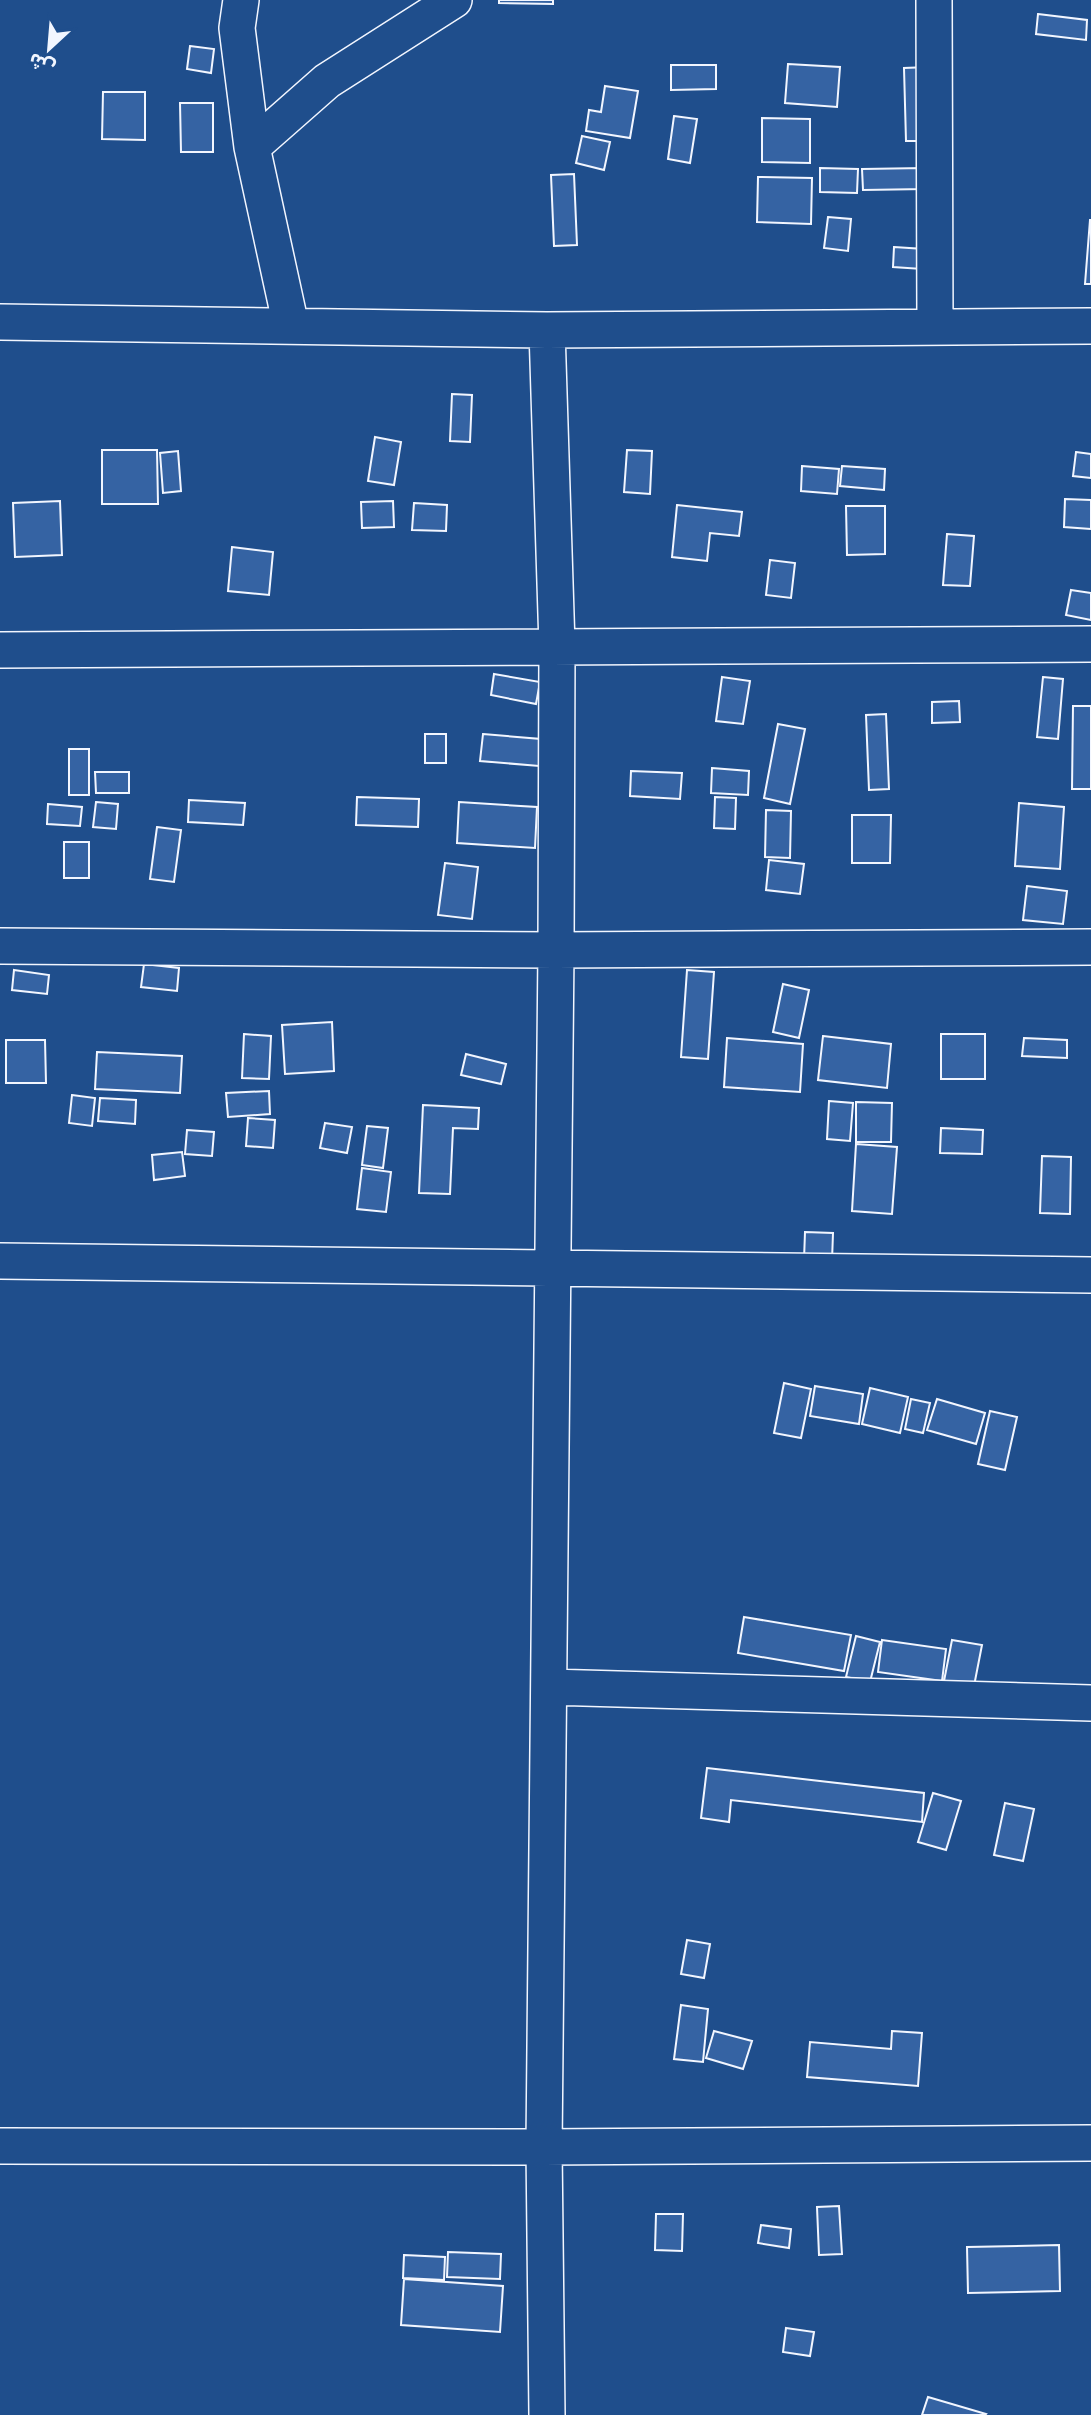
<svg xmlns="http://www.w3.org/2000/svg" width="1091" height="2415" viewBox="0 0 1091 2415" font-family="'Golos Text','Noto Sans Arabic',sans-serif">
<style>
.building{fill:#3563a3;stroke:#f2f6ff;stroke-width:2}
.lines{fill:none;stroke-linecap:round;stroke-linejoin:round}
.minor-casing{stroke:#f2f6ff;stroke-width:38}
.minor{stroke:#1f4e8c;stroke-width:35}
</style>
<rect width="100%" height="100%" fill="#1f4e8c"/>
<!-- building -->
<path class="building" d="M499,0H553V4L499,3Z
M1038,14L1087,20L1086,40L1036,34Z
M190,46L214,49L211,73L187,69Z
M788,64L840,67L837,107L785,103Z
M671,65H716V89L671,90Z
M928,67L931,141H906L904,68Z
M605,86L638,91L630,138L586,131L589,110L601,112Z
M103,92H145V140L102,139Z
M180,103H213V152H181Z
M674,116L697,119L690,163L668,159Z
M762,118L810,119V163L762,162Z
M582,136L610,142L604,170L576,163Z
M820,168L858,169L857,193L820,192Z
M924,168L925,189L863,190L862,169Z
M574,174L577,245L554,246L551,175Z
M758,177L812,178L811,224L757,222Z
M828,217L851,219L848,251L824,248Z
M1090,220H1091V284H1085Z
M894,247L924,249L922,269L893,267Z
M452,394L472,395L470,442L450,441Z
M375,437L401,442L394,485L368,481Z
M102,450H157L158,504H102Z
M627,450L652,451L650,494L624,492Z
M178,451L181,491L163,493L160,453Z
M1076,452L1091,454V478L1073,476Z
M802,466L839,469L837,494L801,491Z
M842,466L885,469L884,490L840,486Z
M1065,499L1091,500V529L1064,527Z
M60,501L62,555L15,557L13,503Z
M393,501L394,527L362,528L361,502Z
M414,503L447,505L446,531L412,530Z
M677,505L742,512L739,536L710,533L707,561L672,557Z
M846,506H885V554L847,555Z
M947,534L974,536L970,586L943,585Z
M232,547L273,552L269,595L228,591Z
M770,560L795,563L791,598L766,595Z
M1071,590L1091,593V620L1066,615Z
M494,674L540,682L536,704L491,695Z
M722,677L750,681L743,724L716,721Z
M1043,677L1063,679L1058,739L1037,737Z
M959,701L960,722L932,723V702Z
M1073,706H1091V789H1072Z
M886,714L889,789L869,790L866,715Z
M778,724L805,729L790,804L764,798Z
M425,734H446V763H425Z
M483,734L541,739L539,766L480,761Z
M69,749H89V795H69Z
M712,768L749,771L748,795L711,793Z
M631,771L682,773L680,799L630,796Z
M95,772H129V793H96Z
M357,797L419,799L418,827L356,825Z
M715,797L736,798L735,829L714,828Z
M189,800L245,803L243,825L188,822Z
M96,802L118,804L116,829L93,827Z
M459,802L537,807L535,848L457,843Z
M1019,803L1064,807L1060,869L1015,866Z
M48,804L82,807L80,826L47,824Z
M766,810L791,811L790,858L765,857Z
M852,815H891L890,863H852Z
M157,827L181,830L174,882L150,879Z
M64,842H89V878H64Z
M769,860L804,864L800,894L766,890Z
M445,863L478,867L472,919L438,915Z
M1027,886L1067,891L1063,924L1023,920Z
M144,964L179,968L177,991L141,987Z
M14,970L49,975L47,994L12,990Z
M687,970L714,972L708,1059L681,1057Z
M783,984L809,990L799,1038L773,1032Z
M332,1022L334,1071L285,1074L282,1025Z
M244,1034L271,1036L269,1079L242,1078Z
M941,1034H985V1079H941Z
M823,1036L891,1044L887,1088L818,1080Z
M727,1038L803,1044L800,1092L724,1087Z
M1024,1038L1067,1040V1058L1022,1056Z
M6,1040H45L46,1083H6Z
M97,1052L182,1056L180,1093L95,1089Z
M466,1054L506,1064L501,1084L461,1075Z
M269,1091L270,1114L228,1117L226,1093Z
M72,1095L95,1098L92,1126L69,1123Z
M100,1098L136,1100L135,1124L98,1121Z
M829,1101L853,1103L850,1141L827,1139Z
M856,1102L892,1103L891,1142H856Z
M423,1105L479,1108L478,1129L453,1128L450,1194L419,1193Z
M248,1118L275,1120L273,1148L246,1146Z
M325,1123L352,1127L347,1153L320,1148Z
M367,1126L388,1128L383,1168L362,1165Z
M941,1128L983,1130L982,1154L940,1153Z
M187,1130L214,1132L212,1156L185,1154Z
M856,1144L897,1147L892,1214L852,1211Z
M182,1152L185,1176L154,1180L152,1155Z
M1042,1156L1071,1157L1070,1214L1040,1213Z
M362,1168L391,1172L386,1212L357,1209Z
M805,1232L833,1233L832,1261L804,1260Z
M784,1383L811,1389L801,1438L774,1433Z
M815,1386L863,1394L859,1424L810,1416Z
M870,1388L908,1397L900,1433L862,1424Z
M911,1399L930,1403L923,1433L905,1429Z
M937,1399L985,1413L976,1444L927,1430Z
M990,1411L1017,1417L1005,1470L978,1464Z
M744,1617L851,1635L844,1671L738,1653Z
M856,1636L880,1642L870,1682L846,1677Z
M882,1640L946,1649L942,1681L878,1672Z
M952,1640L982,1645L974,1686L944,1681Z
M707,1768L924,1793L922,1822L731,1800L729,1822L701,1818Z
M933,1793L961,1801L946,1850L918,1842Z
M1005,1803L1034,1809L1023,1861L994,1855Z
M687,1940L710,1944L704,1978L681,1974Z
M681,2005L708,2009L703,2062L674,2059Z
M714,2031L752,2041L743,2069L706,2058Z
M892,2031L922,2033L918,2086L807,2077L810,2042L891,2049Z
M839,2206L842,2254L819,2255L817,2207Z
M656,2214H683L682,2251L655,2250Z
M761,2225L791,2229L789,2248L758,2243Z
M1059,2245L1060,2291L968,2293L967,2247Z
M448,2252L501,2254L500,2279L447,2277Z
M404,2255L445,2257L444,2280L403,2278Z
M404,2279L503,2286L500,2332L401,2325Z
M786,2328L814,2332L810,2356L783,2352Z
M928,2397L986,2414L985,2415H922Z"/>
<g class="lines">
<defs>
<path id="minor" d="M241,0L237,28L252,147L291,326
M934,0L935,327
M252,147L327,81L454,0
M0,322L547,330L1091,326
M547,330L557,646L556,950L544,2147L547,2415
M0,650L1091,644
M0,946L556,950L1091,947
M0,1261L1091,1275
M549,1687L1091,1703
M0,2146L544,2147L1091,2143"/>
</defs>
<!-- minor casing -->
<use href="#minor" class="minor-casing"/>
<!-- minor -->
<use href="#minor" class="minor"/>
</g>
<!-- north arrow -->
<g transform="translate(49 49) rotate(206)" stroke="#1f4e8c" stroke-width="5" paint-order="stroke">
<path d="M0-5L12 26L0 18L-12 26Z" fill="#f2f6ff"/>
<text y="-10" font-size="19" font-weight="bold" text-anchor="middle" fill="#f2f6ff">ش</text>
</g>
</svg>
